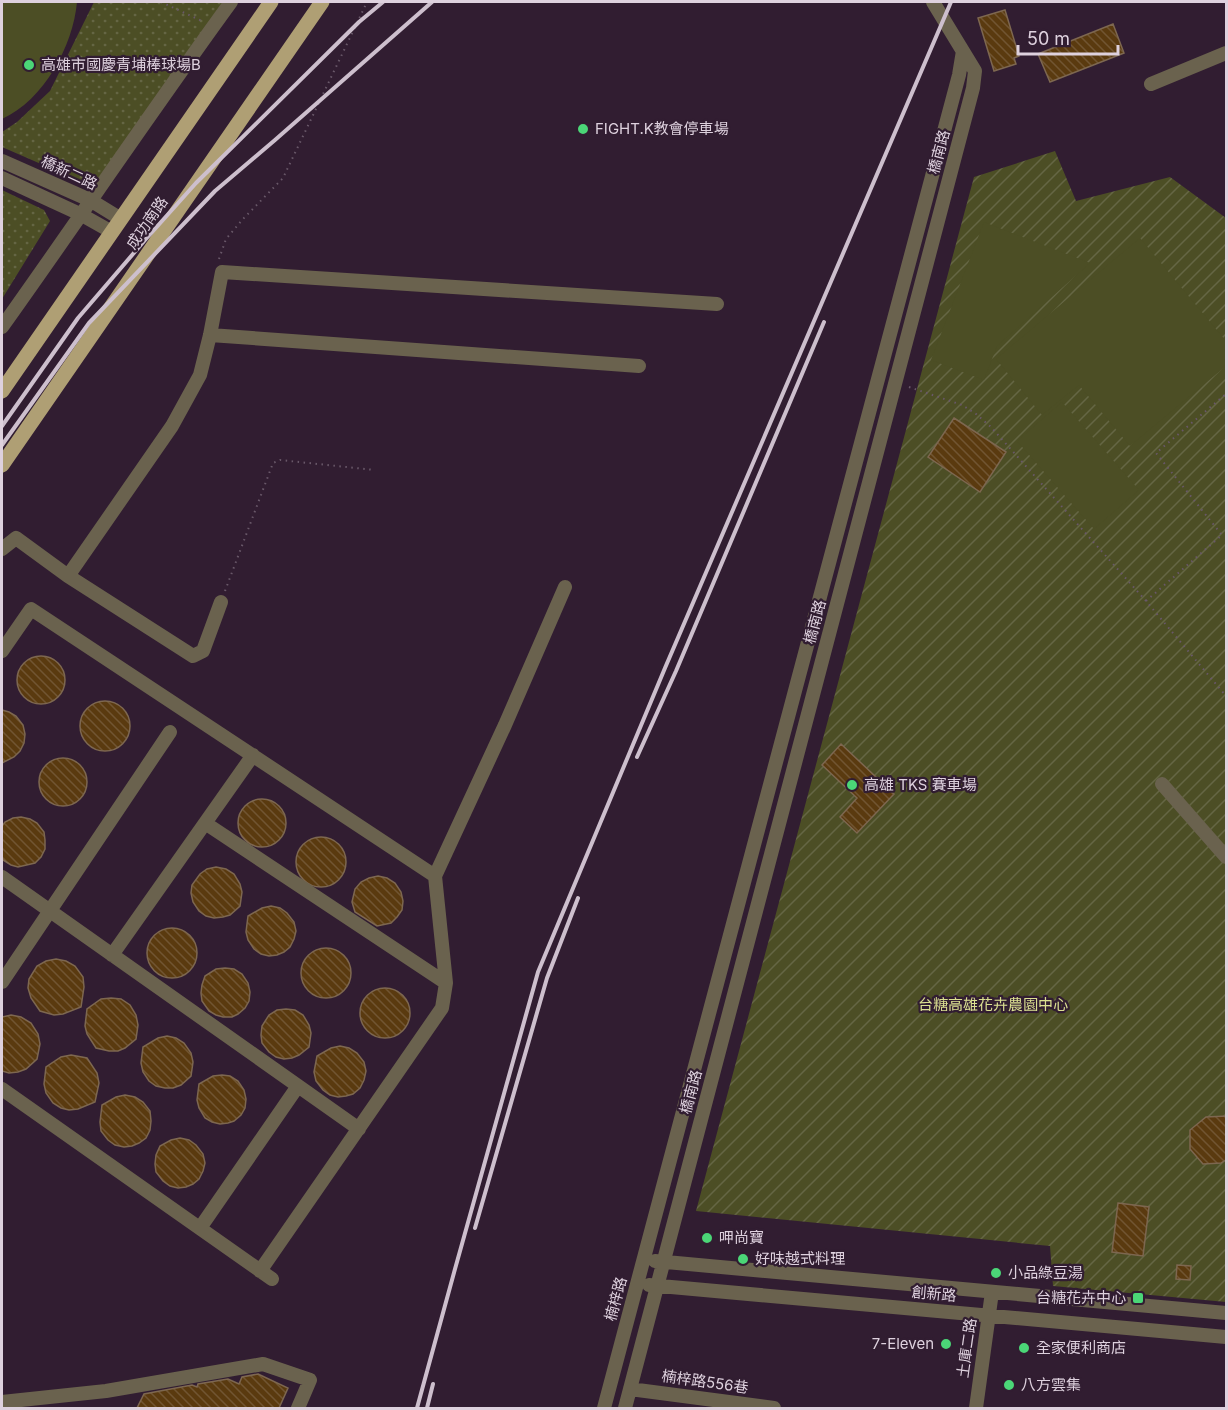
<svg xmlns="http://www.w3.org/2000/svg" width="1228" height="1410" viewBox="0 0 1228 1410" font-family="Inter,'Noto Sans TC',sans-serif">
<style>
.grass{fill:url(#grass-dots)}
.garden{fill:url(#garden-furrows)}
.pitch{fill:#4c4e25}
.building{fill:url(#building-back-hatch);stroke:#7d6750;stroke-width:1.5}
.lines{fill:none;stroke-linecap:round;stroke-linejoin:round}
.path{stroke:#695869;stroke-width:2;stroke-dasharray:1.5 4.5;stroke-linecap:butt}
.minor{stroke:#6a624e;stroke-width:14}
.major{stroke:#af9f74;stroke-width:15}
.rail{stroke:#cdbfcd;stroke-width:4}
.poi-dot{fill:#4bd677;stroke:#311d31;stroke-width:2}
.labels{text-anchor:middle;stroke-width:4.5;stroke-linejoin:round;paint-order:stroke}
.poi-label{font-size:15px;fill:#ded1de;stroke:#311d31;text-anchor:start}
.street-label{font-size:15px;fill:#ded1de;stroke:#311d31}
.park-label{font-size:15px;fill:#dbe091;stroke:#311d31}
</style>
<defs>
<pattern id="grass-dots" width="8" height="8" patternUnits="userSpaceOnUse" patternTransform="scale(1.5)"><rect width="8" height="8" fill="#4c4e25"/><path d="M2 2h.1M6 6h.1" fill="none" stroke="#656644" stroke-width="1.8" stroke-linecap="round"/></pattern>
<pattern id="garden-furrows" width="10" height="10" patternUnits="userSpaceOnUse" patternTransform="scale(1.5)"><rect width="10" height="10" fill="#4c4e25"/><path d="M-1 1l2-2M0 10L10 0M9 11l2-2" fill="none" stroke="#656644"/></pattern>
<pattern id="building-back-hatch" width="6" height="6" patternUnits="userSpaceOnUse" patternTransform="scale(1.5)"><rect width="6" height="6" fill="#5a3a0f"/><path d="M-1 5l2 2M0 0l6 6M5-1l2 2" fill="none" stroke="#715532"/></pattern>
</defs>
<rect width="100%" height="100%" fill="#311d31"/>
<!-- grass -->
<path class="grass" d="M94,2H224L99,180L80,181L2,147V132L17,122L50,91Z
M2,190L44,210L50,221L2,299Z"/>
<!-- garden -->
<path class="garden" d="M1055,151L1076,201L1170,177L1226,218V1302L1053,1286L1050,1246L696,1211L974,177Z"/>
<!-- pitch -->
<path class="pitch" d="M2,2H77C73,46 44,100 2,119Z
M984,222L1090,263L997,346L984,380L931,360Z
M1140,238L1226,341V366L1130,446L1079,385L1042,415L996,359Z
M1062,402L1139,490L1094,529L1017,441Z"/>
<!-- building -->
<path class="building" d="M1005,10L1019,56L1014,58L1016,64L994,71L978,18Z
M1113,24L1124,53L1050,82L1038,54Z
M954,418L1006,452L980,492L928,457Z
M17 680a24 24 0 1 1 48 0a24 24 0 1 1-48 0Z
M80 726a25 25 0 1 1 50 0a25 25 0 1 1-50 0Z
M2,710L9,712L16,716L23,725L25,734L24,743L20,751L14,757L2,763Z
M841,744L894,794L857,833L840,817L857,798L822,765Z
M39 782a24 24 0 1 1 48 0a24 24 0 1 1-48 0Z
M238 823a24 24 0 1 1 48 0a24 24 0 1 1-48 0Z
M21,817L30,819L37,823L44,832L45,840V849L41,857L35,863L18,867L11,865L3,860L2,857V826L5,822L13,818Z
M296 862a25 25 0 1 1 50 0a25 25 0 1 1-50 0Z
M216,867L226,869L234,874L240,884L242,892L240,906L230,915L223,917L214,918L206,916L199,911L193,902L191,893L192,885L200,874L207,869Z
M378,876L387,878L395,883L401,892L403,901L402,910L397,917L391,923L377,926L355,912L352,902L355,889L361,882L369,878Z
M271,906L280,908L287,913L294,922L296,931L294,939L290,947L284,952L277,955L269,956L261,954L254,949L248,940L246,932L248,916L262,908Z
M147 953a25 25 0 1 1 50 0a25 25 0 1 1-50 0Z
M301 973a25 25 0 1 1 50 0a25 25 0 1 1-50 0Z
M56,959L66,961L75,966L83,977L84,987L81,1007L63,1014L54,1015L40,1011L31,998L28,988L29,979L37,966L46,961Z
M225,968L234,969L242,974L248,983L250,992L249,1001L245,1008L238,1014L232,1017H223L216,1015L209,1011L202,1001L201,993L202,985L205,976L216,969Z
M360 1013a25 25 0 1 1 50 0a25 25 0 1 1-50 0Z
M111,998L121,999L130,1005L136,1015L138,1025L136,1039L125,1048L118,1051H109L96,1048L87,1034L85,1026L87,1009L101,999Z
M286,1009L295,1010L303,1015L309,1025L311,1033L309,1047L299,1055L292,1058L284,1059L276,1057L269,1052L262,1043L261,1035L262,1026L269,1015L277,1010Z
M11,1015L21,1017L31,1023L38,1034L40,1044L37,1059L26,1069L18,1072L9,1073L2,1071V1017Z
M167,1036L176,1038L184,1043L191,1053L193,1062L191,1076L181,1085L173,1088H165L156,1086L149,1081L143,1072L141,1063L143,1047L158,1038Z
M340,1046L349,1048L357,1053L364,1062L366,1071L364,1080L360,1088L353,1094L346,1096L338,1097L330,1095L323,1090L316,1081L314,1072L317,1056L331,1048Z
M71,1055L87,1058L97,1073L99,1083L95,1102L78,1109L69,1110L61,1108L53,1103L46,1093L44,1084L46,1067L61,1057Z
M222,1075L230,1076L238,1081L244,1090L246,1099L245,1108L241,1115L234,1121L228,1123L220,1124L212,1122L205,1118L199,1108L197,1100L199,1084L213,1076Z
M125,1095L135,1097L143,1102L150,1111L151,1121L150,1130L146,1138L139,1143L132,1146L124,1147L115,1145L108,1140L101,1131L100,1122L102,1105L116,1097Z
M1227,1116V1159L1221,1163L1203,1164L1190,1149V1130L1206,1117Z
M180,1138L189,1140L196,1145L203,1154L205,1163L203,1171L199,1179L193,1184L186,1187L178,1188L170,1186L163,1181L156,1172L155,1164L156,1155L160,1146L171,1140Z
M1118,1203L1149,1207L1143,1256L1112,1252Z
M1177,1265L1191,1266L1190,1280L1176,1279Z
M258,1374L288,1388L279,1408H137L144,1394L192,1385L197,1387L198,1384L228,1379L239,1384L242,1377Z"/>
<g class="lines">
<!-- path -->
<path class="path" d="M161,2L202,21
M219,259L226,239L243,219L283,178L367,2
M909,387L962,405L976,414L991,427L1146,601L1226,696
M225,591L273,463L280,460L375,470
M1146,601L1222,535L1156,453L1226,394"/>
<!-- minor -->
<path class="minor" d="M1151,84L1226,53
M2,161L90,200L121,219
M2,178L80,214L112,232
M2,327C79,219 153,109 231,2
M210,335L639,366
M2,549L16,538L68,576L193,656L203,651L221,602
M68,576L172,426L200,375L210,335L222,272L717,304
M2,651L31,609L435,876
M1162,784L1226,857
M205,823L446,983
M2,877L359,1129
M112,955L253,755
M2,982L170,732
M2,1089L272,1279
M200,1228L298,1086
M655,1261L1226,1313
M260,1271L442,1008L446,983L435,876L505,725L565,587
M649,1285L1226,1337
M630,1389L774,1408
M2,1402L106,1391L263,1364L310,1380L298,1408
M604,1408L959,75L963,51
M625,1408L973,88L975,71L933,2
M976,1408L992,1292"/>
<!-- major -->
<path class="major" d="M2,391L271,2
M2,465L322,2"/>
<!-- rail -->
<path class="rail" d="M2,426L78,318L145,240L196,183L359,22L383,2
M2,445L89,323L215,191L275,140L432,2
M637,757L676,671L824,322
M475,1228L547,978L578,898
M417,1408L455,1269L538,972L665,668L951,2
M427,1408L433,1384"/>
</g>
<!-- markers -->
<g class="poi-dot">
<circle cx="29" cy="65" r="6"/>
<circle cx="583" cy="129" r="6"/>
<circle cx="852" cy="785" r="6"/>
<circle cx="707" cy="1238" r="6"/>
<circle cx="743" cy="1259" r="6"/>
<circle cx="996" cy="1273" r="6"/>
<rect x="1132" y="1292" width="12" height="12" rx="3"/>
<circle cx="946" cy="1344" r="6"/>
<circle cx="1024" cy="1348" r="6"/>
<circle cx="1009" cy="1385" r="6"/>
</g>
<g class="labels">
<!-- poi labels -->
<g class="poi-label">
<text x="41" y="70">高雄市國慶青埔棒球場B</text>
<text x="595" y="134">FIGHT.K教會停車場</text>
<text x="864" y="790">高雄 TKS 賽車場</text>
<text x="719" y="1243">呷尚寶</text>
<text x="755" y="1264">好味越式料理</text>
<text x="1008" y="1278">小品綠豆湯</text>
<text x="1126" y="1303" text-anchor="end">台糖花卉中心</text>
<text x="934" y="1349" text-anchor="end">7-Eleven</text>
<text x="1036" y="1353">全家便利商店</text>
<text x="1021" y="1390">八方雲集</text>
</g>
<!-- street labels -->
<g class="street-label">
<text transform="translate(939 152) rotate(-75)" y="5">橋南路</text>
<text transform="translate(69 173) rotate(25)" y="5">橋新二路</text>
<text transform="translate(147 223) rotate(-55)" y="5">成功南路</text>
<text transform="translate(815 622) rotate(-75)" y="5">橋南路</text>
<text transform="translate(691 1092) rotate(-75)" y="5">橋南路</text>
<text transform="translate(934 1294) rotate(5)" y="5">創新路</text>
<text transform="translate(616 1299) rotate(-75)" y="5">楠梓路</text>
<text transform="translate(967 1348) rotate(-82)" y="5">土庫二路</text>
<text transform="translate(705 1382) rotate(8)" y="5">楠梓路556巷</text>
</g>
<!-- park labels -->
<g class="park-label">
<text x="993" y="1010">台糖高雄花卉農園中心</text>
</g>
</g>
<!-- border -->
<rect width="1228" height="1410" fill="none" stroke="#ded1de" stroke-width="6"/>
<!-- scale -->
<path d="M1018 45v9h100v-9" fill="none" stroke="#ded1de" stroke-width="3"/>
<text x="1027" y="45" font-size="18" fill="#ded1de" stroke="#311d31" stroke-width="4.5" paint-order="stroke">50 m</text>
</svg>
